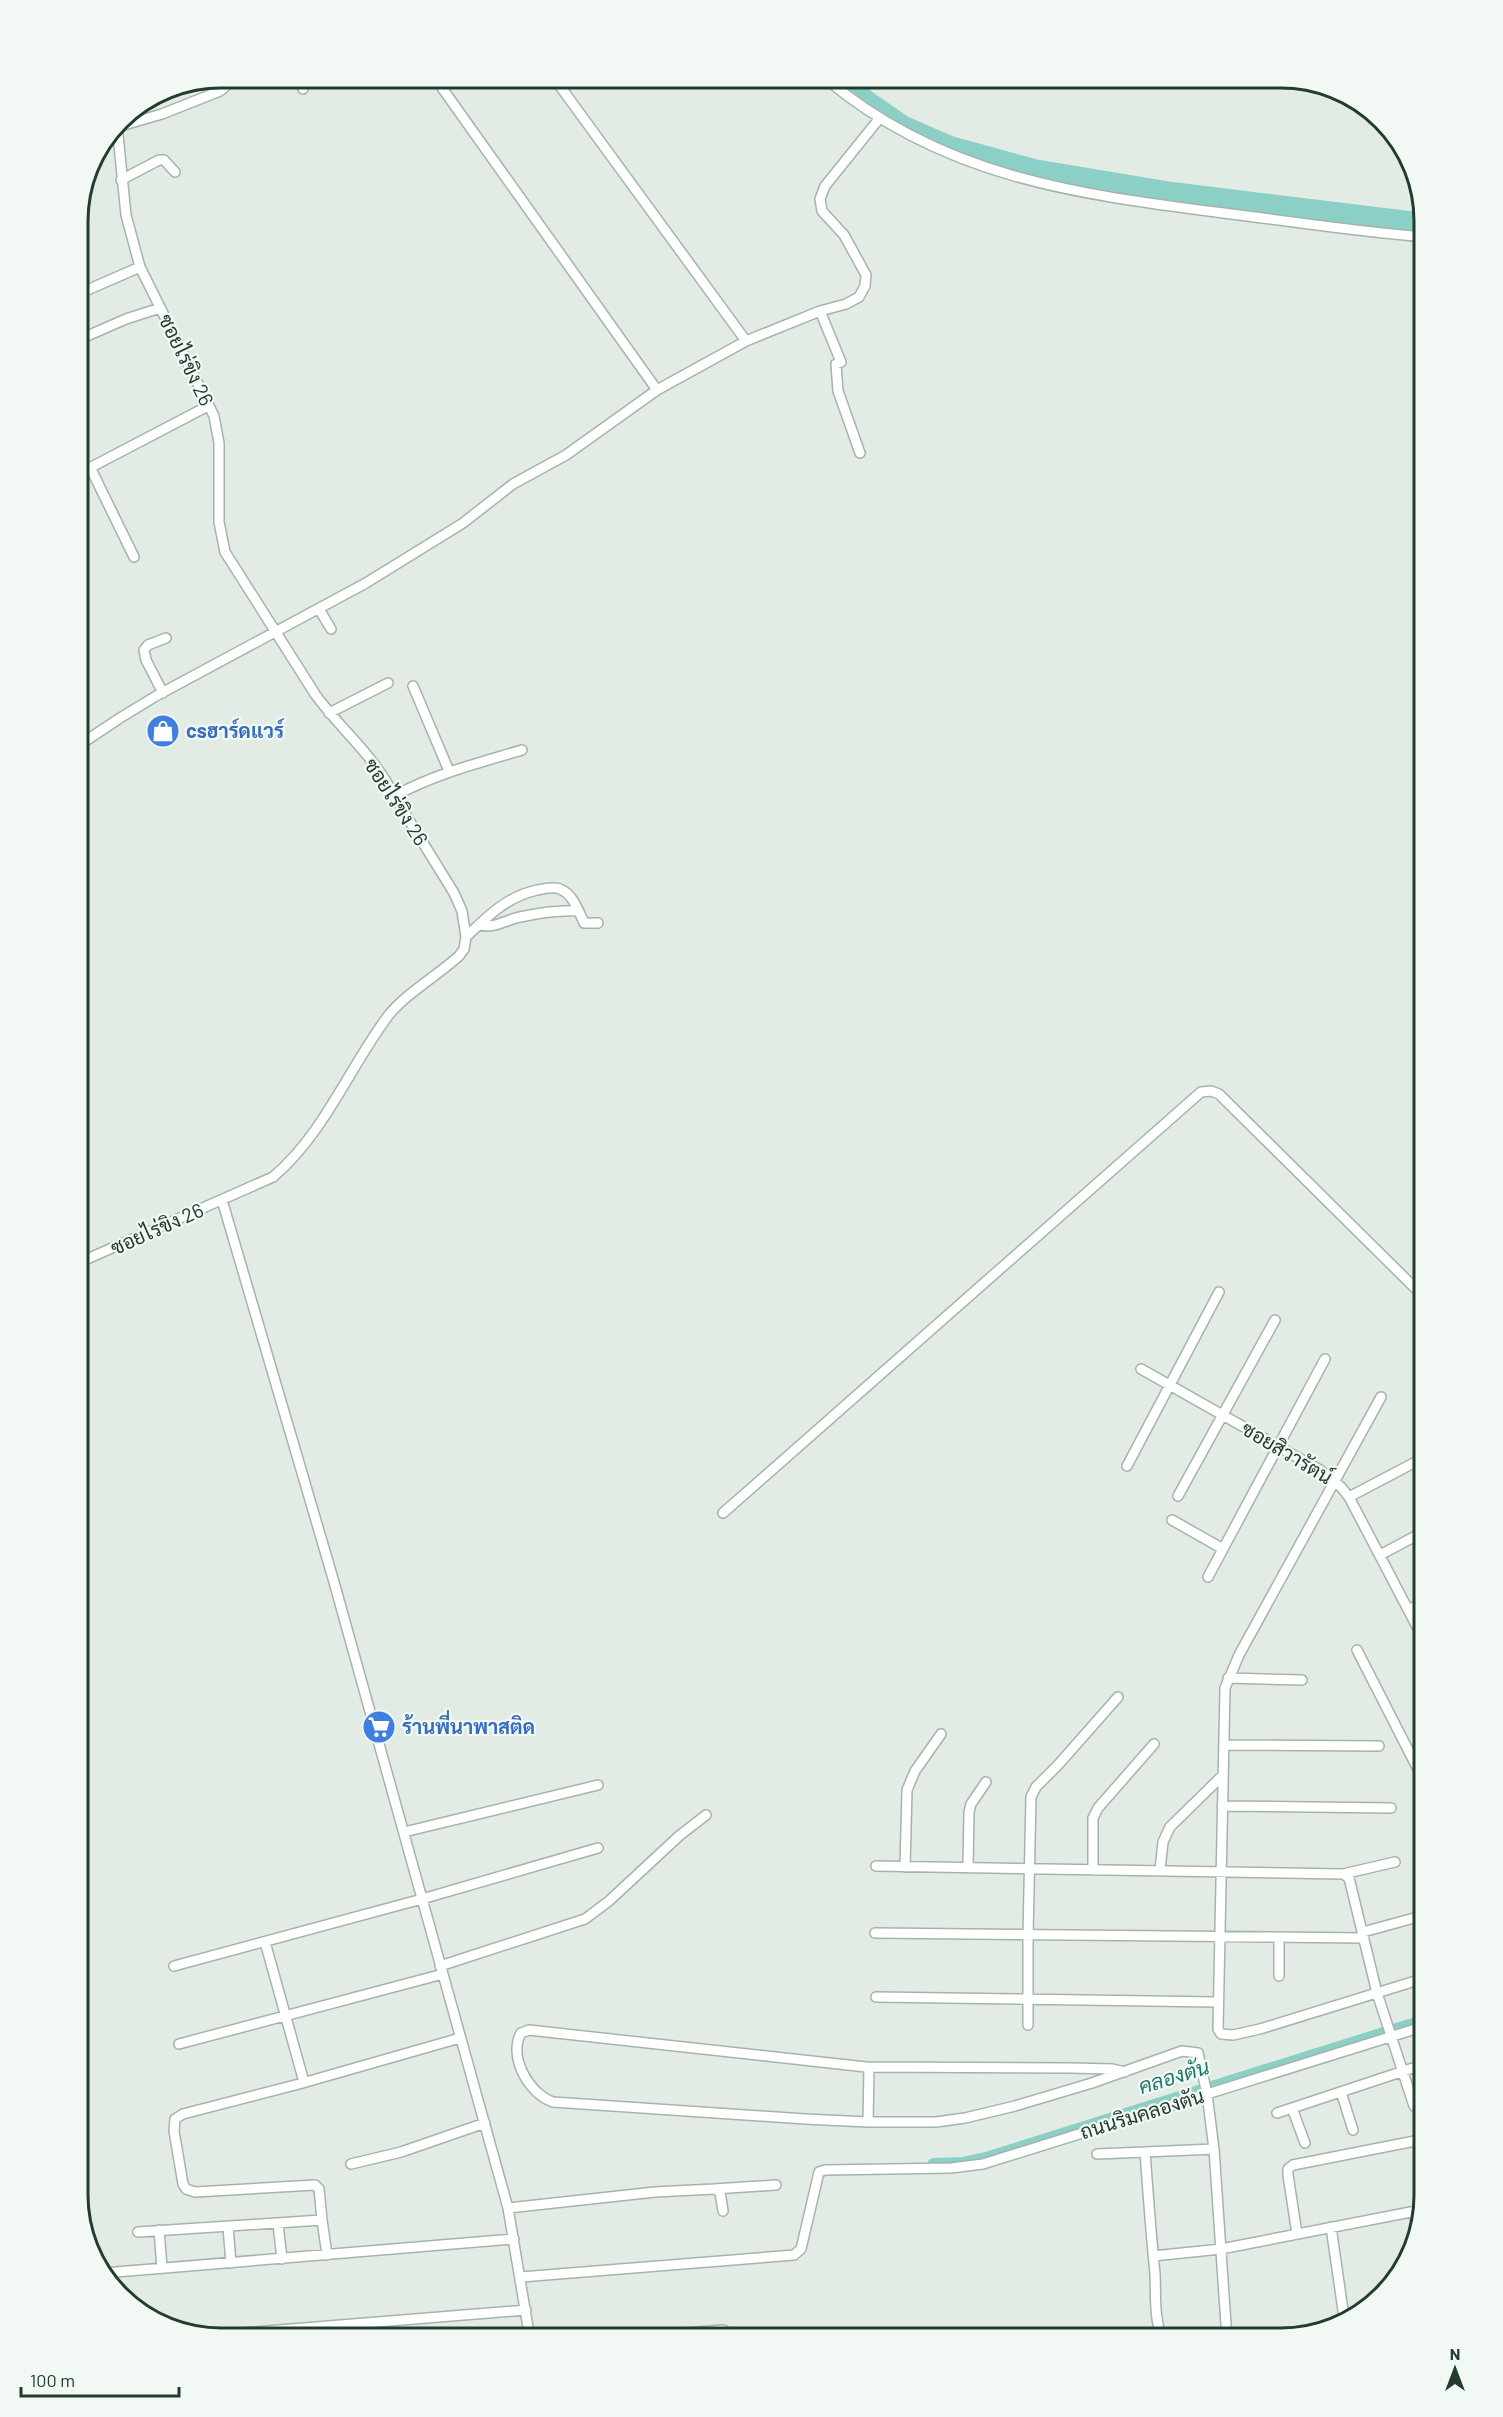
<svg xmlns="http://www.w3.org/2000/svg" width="1503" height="2417" viewBox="0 0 1503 2417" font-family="Barlow,Sarabun,sans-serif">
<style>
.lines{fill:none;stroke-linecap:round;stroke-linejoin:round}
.canal{stroke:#8bcfc7;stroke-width:10}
.river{stroke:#8bcfc7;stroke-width:20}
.street-casing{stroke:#a5b4aa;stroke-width:12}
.street{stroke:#fff;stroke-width:9}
.labels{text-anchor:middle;stroke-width:4.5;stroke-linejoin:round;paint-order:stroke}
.street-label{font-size:20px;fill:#223c2e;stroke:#f2f8f4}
.shop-label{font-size:20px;font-weight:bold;fill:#366cbe;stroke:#f2f8f4;text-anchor:start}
.water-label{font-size:21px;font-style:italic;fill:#1e776c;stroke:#f2f8f4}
.rim{fill:none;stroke:#223c2e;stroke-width:3}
</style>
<rect width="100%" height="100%" fill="#e2ece5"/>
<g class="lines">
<!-- canal -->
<path class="canal" d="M933,2163L963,2162L986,2157L1425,2019"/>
<!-- river -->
<path class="river" d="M841,78L869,102L904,126L950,146L1034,169L1172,192L1425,223"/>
<defs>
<path id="street" d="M298,78L303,89
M435,78L657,390
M554,78L746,341
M825,78C944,179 1083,195 1231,214C1296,222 1360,232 1425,237
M117,127L162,114L220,91L226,86L227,78
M121,180L159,160H164L175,172
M78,294L140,267
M820,311L841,362L836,364L838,391L860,453
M78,340L126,319L160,308
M90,467L134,557
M78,474L208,406
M319,609L331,629
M413,686L449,771
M163,693L146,660L144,650L148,645L166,638
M329,713L388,683
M78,746L120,718L156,696L366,583L463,523L513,484L566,455L657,390L746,341L820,311L846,304L859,297L865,286L866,275L844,235L822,211L820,199L825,186L879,119
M394,796C438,773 475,764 522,750
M479,925C495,929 505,920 520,917C539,913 559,910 578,911
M466,937C488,916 506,897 537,890C544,889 553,886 560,889C573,894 579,912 584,923H598
M222,1200L334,1582L508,2208L530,2339
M78,1263L273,1177C324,1134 349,1068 388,1016C404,995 438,975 459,956L464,949L466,937L462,911L454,893L394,796C375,756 340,729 315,694L225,552L219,522V443L214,416L140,267L126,215L117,125
M1141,1369L1320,1470L1341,1487L1349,1497L1425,1642
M1381,1397L1239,1655L1225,1688L1218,2029L1221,2034L1233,2035L1260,2029L1425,1978
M1127,1466L1219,1292
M1178,1496L1275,1320
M1349,1497L1425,1457
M723,1513L1201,1092L1211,1091L1219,1094L1425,1298
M1172,1520L1223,1549
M1380,1555L1425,1531
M1208,1577L1325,1359
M1408,1610L1425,1601
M1357,1650L1425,1783
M1228,1678L1302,1680
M1224,1745L1379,1746
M1222,1806L1391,1808
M404,1832L598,1785
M876,1866L1343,1874L1395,1862
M905,1867L907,1790L915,1771L941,1734
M968,1868L969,1812L971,1804L986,1782
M1093,1870V1818L1098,1808L1154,1744
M1160,1870L1163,1842L1170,1827L1222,1776
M1343,1874L1349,1878L1377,1993L1414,2106
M1363,1932L1425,1915
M875,1933L1364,1938
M265,1942L304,2082
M174,1966L422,1899L598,1848
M440,1966L585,1919L609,1901L679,1836L706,1815
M1279,1976V1938
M876,1997L1217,2002
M1028,2025V1935L1031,1797L1036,1787L1058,1765L1118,1697
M179,2044L443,1974
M1125,2072L1112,2069L1070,2068L866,2067L529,2030L521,2033C508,2057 529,2094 553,2102L805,2119L868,2122H936L965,2118L1015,2106L1092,2083L1182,2051L1198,2053L1207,2094L1214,2149L1227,2339
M1341,2092L1353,2130
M1292,2108L1305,2143
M1277,2113L1425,2064
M868,2122L869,2067
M1145,2152L1214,2149
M1097,2154L1145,2152C1148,2193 1151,2234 1155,2274C1156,2297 1154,2317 1162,2339
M351,2164L401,2152L485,2123
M714,2189L776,2185
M508,2208L655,2192L714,2189L720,2192L723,2211
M1414,2211L1416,2226
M322,2220L319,2189L315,2185L195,2192L186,2189L183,2184L174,2131L175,2119L183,2114L299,2084L460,2038
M278,2224L282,2259
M228,2227L231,2263
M1331,2227L1345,2324
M159,2230L162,2268
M138,2232L322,2220L327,2255
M1297,2234L1288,2175V2169L1293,2165L1425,2139
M1153,2256L1221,2249L1421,2210
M104,2273L514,2239
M521,2277L794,2255L801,2249L819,2172L825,2170L951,2168L983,2164L1425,2026
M204,2336L526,2310
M612,2339L723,2330L739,2339"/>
</defs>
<!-- street casing -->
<use href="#street" class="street-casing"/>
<!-- street -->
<use href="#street" class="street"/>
</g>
<!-- icons -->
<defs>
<symbol id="shop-disc" viewBox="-11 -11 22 22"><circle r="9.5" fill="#3f7fe0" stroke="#f2f8f4"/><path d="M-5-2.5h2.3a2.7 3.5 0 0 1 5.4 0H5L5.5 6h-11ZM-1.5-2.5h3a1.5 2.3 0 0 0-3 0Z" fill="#fff"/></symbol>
<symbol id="supermarket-disc" viewBox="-11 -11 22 22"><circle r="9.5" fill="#3f7fe0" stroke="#f2f8f4"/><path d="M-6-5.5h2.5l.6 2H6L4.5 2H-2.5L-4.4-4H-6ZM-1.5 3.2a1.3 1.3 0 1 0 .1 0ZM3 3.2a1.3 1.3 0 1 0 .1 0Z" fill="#fff"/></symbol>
</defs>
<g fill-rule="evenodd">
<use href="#shop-disc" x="144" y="712" width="38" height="38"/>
<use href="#supermarket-disc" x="360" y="1708" width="38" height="38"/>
</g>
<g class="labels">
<!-- street labels -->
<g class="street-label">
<text transform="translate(186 360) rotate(64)" y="7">ซอยไร่ขิง 26</text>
<text transform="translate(396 802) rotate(57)" y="7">ซอยไร่ขิง 26</text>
<text transform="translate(157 1229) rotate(-24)" y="7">ซอยไร่ขิง 26</text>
<text transform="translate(1287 1453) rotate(31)" y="7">ซอยสิวารัตน์</text>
<text transform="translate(1142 2114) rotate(-17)" y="7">ถนนริมคลองตัน</text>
</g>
<!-- shop labels -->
<g class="shop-label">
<text x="186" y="738">csฮาร์ดแวร์</text>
<text x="402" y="1734">ร้านพี่นาพาสติด</text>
</g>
<!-- water labels -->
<g class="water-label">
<text transform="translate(1174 2077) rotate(-17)" y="7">คลองตัน</text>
</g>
</g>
<!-- crop -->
<path d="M0 0H1503V2417H0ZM221 88H1281A133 133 0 0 1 1414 221V2195A133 133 0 0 1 1281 2328H221A133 133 0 0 1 88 2195V221A133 133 0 0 1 221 88Z" fill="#f2f8f4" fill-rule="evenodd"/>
<path class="rim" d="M221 88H1281A133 133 0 0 1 1414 221V2195A133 133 0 0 1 1281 2328H221A133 133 0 0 1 88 2195V221A133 133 0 0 1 221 88Z"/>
<!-- north arrow -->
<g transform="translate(1455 2369)" stroke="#f2f8f4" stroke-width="4.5" paint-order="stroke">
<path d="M0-4.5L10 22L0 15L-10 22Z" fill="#223c2e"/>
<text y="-9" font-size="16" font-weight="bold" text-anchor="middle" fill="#223c2e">N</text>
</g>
<!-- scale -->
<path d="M21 2387v9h158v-9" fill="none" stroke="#223c2e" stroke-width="3"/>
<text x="30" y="2387" font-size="18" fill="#223c2e" stroke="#f2f8f4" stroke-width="4.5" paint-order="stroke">100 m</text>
</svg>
